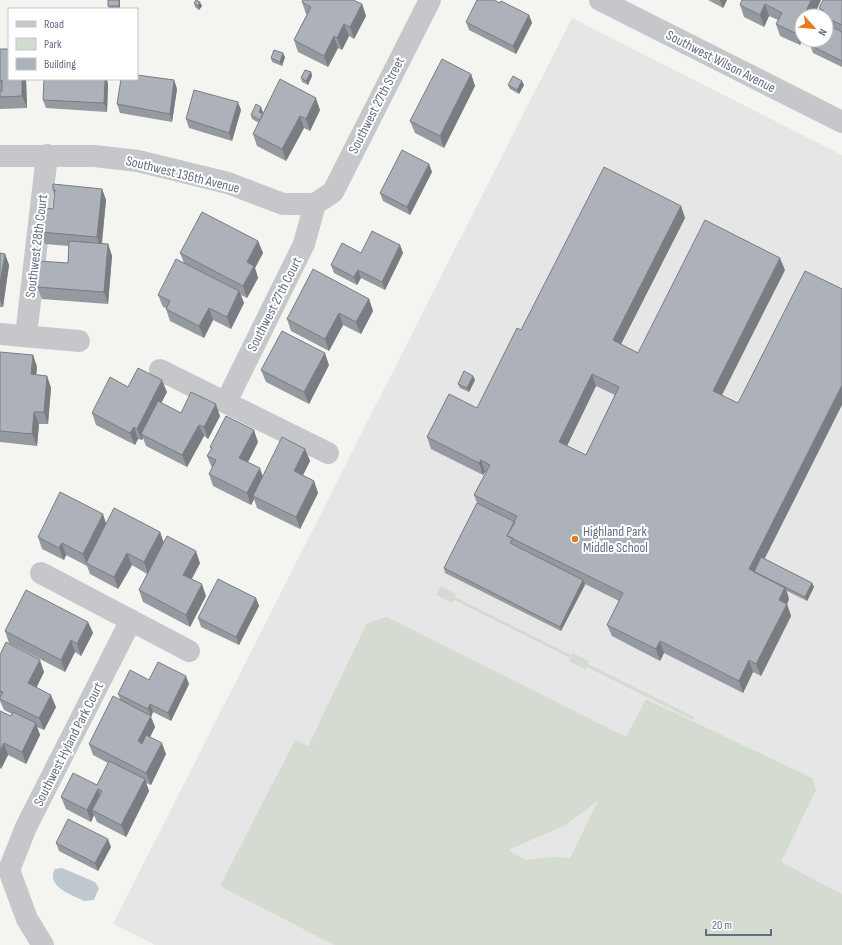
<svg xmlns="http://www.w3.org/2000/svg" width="842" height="945" viewBox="0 0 842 945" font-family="'Sofia Sans Condensed',sans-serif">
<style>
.built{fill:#e5e6e5}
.green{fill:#d4dcd2;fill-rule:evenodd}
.water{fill:#c0c8cf}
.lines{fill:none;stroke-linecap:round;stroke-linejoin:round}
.minor{stroke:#c5c7cb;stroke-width:22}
.tertiary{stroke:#c5c7cb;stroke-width:22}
.wall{fill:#9599a0;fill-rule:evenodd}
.shaded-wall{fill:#797d82}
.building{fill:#adb2ba;stroke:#797d82;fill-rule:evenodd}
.poi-dot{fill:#e77a1f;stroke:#fff;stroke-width:1.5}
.labels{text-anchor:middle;stroke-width:4;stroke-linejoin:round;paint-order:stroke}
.street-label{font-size:14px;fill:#636e83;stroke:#fff}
.poi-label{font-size:14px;fill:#636e83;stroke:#fff;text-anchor:start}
</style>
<rect width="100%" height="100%" fill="#f4f5f1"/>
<!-- built -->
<path class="built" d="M572,18L842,155V945H155L113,924Z"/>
<!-- green -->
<path class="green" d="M441,586L456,594L455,597L571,655L570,658L454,600L452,603L436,595Z
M387,617L626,737L646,699L812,778L816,790L781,862L842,894V945H334L220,886L295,740L308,746L367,623ZM598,801L570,858L552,857L526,860L508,850L564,826Z
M573,653L589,661L588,664L694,717L693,720L587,667L586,670L569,661Z"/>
<!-- water -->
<path class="water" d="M62,868L95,882L99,888L94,900L84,901C72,895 45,886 55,869Z"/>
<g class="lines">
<!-- minor -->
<path class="minor" d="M0,156H94L138,161L228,183L283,204H315
M315,204L333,192L430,0
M0,334L79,341
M26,336L47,155
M160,370L328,453
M226,402L304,244L315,204
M41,573L189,651
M43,945L27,919L9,870L26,827L131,620"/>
<!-- tertiary -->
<path class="tertiary" d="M600,0L842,122"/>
</g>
<!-- wall -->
<path class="wall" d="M108,0H120V9H109L108,6Z
M708,0H727L723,8Z
M821,0L802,16V40L800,45L780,36L776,24L778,20L769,16L764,27L744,17L740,5Z
M842,0V67L813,53L810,45L826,40V16H822L819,8Z
M302,2L362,4L366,16L354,39L349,36L342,50L338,48L328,67L298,52L294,40L307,14H306Z
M194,3L202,6L199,10L195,7Z
M500,3L529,15L532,23L516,54L469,30L466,22Z
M0,49L9,79H26L27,108L0,109Z
M285,57L282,66L272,62L271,58Z
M311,72L312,76L308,85L302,82L301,78Z
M471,74L475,86L444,148L415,133L410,121Z
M174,80L177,89L172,122L120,113L117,104Z
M108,84L107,112L46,108L43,100Z
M508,85H524L519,94L510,89Z
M241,110L232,141L189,128L186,119Z
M320,110L310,131L304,128L286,161L257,146L253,134L259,123L252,119L251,115L263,112L262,113L263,114Z
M429,164L432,172L410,215L383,201L380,193Z
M102,189L106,200L102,244H108L112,256L108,304L42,299L37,287L68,263L69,246L45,244L41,232L53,209L54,195L53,190Z
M681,206L685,218L621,344L638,353L785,270L721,395L765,559L812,583L814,587L807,601L787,591L789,599L787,604L791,616L761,676L753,672L743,693L664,653L660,661L612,636L607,625L619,601L585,584L561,631L445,573L444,568L477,503L474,495L486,472H485L483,475L431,449L427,437L477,408ZM596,386L615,395L586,455L567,446Z
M258,241L263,253L255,268L258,278L247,298L241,295L244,303L231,329L213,320L204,338L170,321L166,309V308L163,307L158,295L184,263L180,253Z
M400,245L403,253L385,290L361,278L357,285L334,273L331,265L361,253Z
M0,253L5,254L9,265L3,307H0Z
M369,299L373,311L361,334L343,325L329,351L291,331L287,319Z
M33,355L37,367L36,375L47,376L51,388L48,424H39L37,446L0,442V356Z
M329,365L309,404L266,382L261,370Z
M473,376L475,380L469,392L460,388L458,384Z
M128,387L167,392L161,403L181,413L220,416L208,439L204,436L187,467L146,446L143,438L142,440L138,439L135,445L96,425L92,413Z
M258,442L248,462L263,477L305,449L310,461L303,475L314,481L318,493L300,529L257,508L254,499L251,505L213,486L209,474L212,468L207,456L211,449L210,447Z
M106,523L160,532L164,543L200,563L192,579L206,596L190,627L143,602L139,590L147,574L132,565L118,589L90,574L87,566L66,555L64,560L42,549L38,537Z
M256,598L259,606L239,645L201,627L198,618Z
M88,622L93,633L81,656L75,652L65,672L9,643L5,631Z
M0,655L44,672L36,687L56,707L44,730L37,727L40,735L26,764L8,755L1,769L0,768V711L11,716L12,714L4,710L0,701Z
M149,680L189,684L171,721L153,712L151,717L155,727L150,737L166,754L151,785L146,783L149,791L126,837L97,822L94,815L91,822L66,809L61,797L97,785L108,763L93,755L89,744L120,699L118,694Z
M56,843L111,847L98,871L59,851Z"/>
<!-- shaded-wall -->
<path class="shaded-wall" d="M119,0H120V9L119,6Z
M720,0H727L723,8Z
M811,0H821L814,16H804Z
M200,2L202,6L199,10L198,6Z
M362,4L366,16L354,39L350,27Z
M765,4L769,16L764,27L760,15Z
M529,15L532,23L516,54L513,46Z
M802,19V40L800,45L795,33Z
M344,24L349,36L342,50L337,38Z
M334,36L338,48L328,67L324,56Z
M283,53L285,57L282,66L280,62Z
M311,72L312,76L308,85L306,81Z
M471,74L475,86L444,148L440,136Z
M22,79H26L27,108L22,96Z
M105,79H107L108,84L107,112L104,103Z
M174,80L177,89L172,122L170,114Z
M522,81L524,85L519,94L517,90Z
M316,98L320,110L310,131L306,119Z
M238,102L241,110L232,141L229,133Z
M261,107L263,112L260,116L259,112Z
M300,116L304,128L286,161L282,149Z
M429,164L432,172L410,215L407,207Z
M102,189L106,200L101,249L97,237Z
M681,206L685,218L617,352L613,340Z
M258,241L263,253L255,268L258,278L247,298L243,286L247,262Z
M108,244L112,256L108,304L104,292Z
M400,245L403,253L385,290L382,282Z
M5,254L9,265L3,307L0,300V284Z
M780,258L785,270L718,403L713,391Z
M358,270L361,278L357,285L354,277Z
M239,291L244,303L231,329L227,317Z
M369,299L373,311L361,334L356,322Z
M209,308L213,320L204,338L199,326Z
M339,313L343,325L329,351L325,339Z
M325,353L329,365L309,404L304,392Z
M33,355L37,367L35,386L31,374Z
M592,374L596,386L563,454L559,442Z
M47,376L51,388L48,424L44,412Z
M473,376L475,380L469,392L467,388Z
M162,380L167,392L144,436L141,434L143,438L142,440L137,429Z
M842,385V405L756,576L749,569Z
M216,404L220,416L208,439L204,427Z
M34,412L39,424L37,446L32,434Z
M199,425L204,436L187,467L182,455Z
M134,427L138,439L135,445L130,433Z
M254,430L258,442L244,470L239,458Z
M305,449L310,461L299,483L294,471Z
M481,460L485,472L483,475L479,463Z
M260,468L264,480L253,496L254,499L251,505L247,493Z
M314,481L318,493L300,529L296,517Z
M103,514L107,526L86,563L83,554Z
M160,532L164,544L148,574L144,562Z
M62,543L66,555L64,560L59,548Z
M196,551L200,563L187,587L183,575Z
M127,553L132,565L118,589L114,577Z
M583,580L585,585L561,631L560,627Z
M812,583L814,587L807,601L805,597Z
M202,584L206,596L190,627L186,615Z
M785,587L789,599L787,604L791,616L761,676L756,664L779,600Z
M256,598L259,606L239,645L236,637Z
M88,622L93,633L81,656L77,644Z
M71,640L75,652L65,672L61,660Z
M660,641L664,653L660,661L656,649Z
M40,660L44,672L33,695L28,683Z
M749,660L753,672L743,693L739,681Z
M186,676L189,684L171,721L168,713Z
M51,695L56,707L44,730L39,718Z
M150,704L153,712L151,717L155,727L142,753L138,741L151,716L148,709Z
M36,723L40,735L26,764L22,752Z
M4,743L8,755L1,769L0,765V751Z
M162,743L166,754L151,785L146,773Z
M145,779L149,791L126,837L121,825Z
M98,789L102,801L92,810L94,815L91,822L87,810Z
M108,839L111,847L98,871L95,863Z"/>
<!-- building -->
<path class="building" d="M108,0H119V6H108Z
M196,0L200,2L198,6L194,3Z
M303,0H353L362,4L350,27L344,24L337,38L334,36L324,56L294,40L311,7L302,2Z
M477,0H494L500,3L501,1L529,15L513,46L466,22Z
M742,0H811L804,16H802V19L795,33L776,24L782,13L765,4L760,15L740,5Z
M823,0H842V25L826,18V16L821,15L824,11L819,8Z
M826,24L842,32V61L810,45L812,40H826Z
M0,49H9V79H22V96L0,97V91H2V80L0,81Z
M274,50L283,53L280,62L271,58Z
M442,59L471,74L440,136L410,121Z
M305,70L311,72L306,81L301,78Z
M137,75L174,80L170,114L117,104L121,79H137Z
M513,76L522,81L517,90L508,85Z
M44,79H105L104,103L43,100Z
M280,79L316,98L306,119L300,116L282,149L253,134Z
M194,90L238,102L229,133L186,119Z
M256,104L261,107L259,112L263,114L260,120L251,115Z
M402,150L429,164L407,207L380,193Z
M604,167L681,206L613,340L638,353L705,220L780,258L713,391L738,403L805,271L842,289V385L749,569L785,587L779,600L787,604L756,664L749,660L739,681L660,641L656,649L607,625L623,593L507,536L517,516L474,495L490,465L481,460L479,463L427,437L449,394L477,408L517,328L521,330ZM592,374L619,387L586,455L559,442Z
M53,184L102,189L97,237L41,232L43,208L53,209L55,190H53Z
M202,212L258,241L247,262L254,266L243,286L180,253Z
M372,231L400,245L382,282L358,270L354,277L331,265L342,243L361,253Z
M69,241L108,244L104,292L37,287L39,261L68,263Z
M0,253L5,254L0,284Z
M176,259L239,291L227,317L209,308L199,326L166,309L170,301L158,295Z
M313,269L369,299L356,322L339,313L325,339L287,319Z
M282,331L325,353L304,392L261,370Z
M0,352L33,355L31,374L47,376L44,412H34L32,434L0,431Z
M138,368L162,380L137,429L134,427L130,433L92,413L110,377L128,387Z
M464,371L473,376L467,388L458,384Z
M191,392L216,404L204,427L199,425L182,455L141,434L158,401L181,413Z
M226,416L254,430L239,458L260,468L247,493L209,474L216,460L207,456L212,448L210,447Z
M282,437L305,449L294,471L314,481L296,517L253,496Z
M60,492L103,514L83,554L62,543L59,548L38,537Z
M477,503L515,522L507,536L513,538L510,543L583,580L560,627L444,568Z
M114,508L160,532L144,562L127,553L114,577L86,563Z
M167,536L196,551L183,575L202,584L186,615L139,590Z
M761,557L812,583L805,597L785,587V588L754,572Z
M218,579L256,598L236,637L198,618Z
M26,590L88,622L77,644L71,640L61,660L5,631Z
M6,642L40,660L28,683L51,695L39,718L0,699V697L3,692L0,691V655Z
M158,662L186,676L168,713L150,704L148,709L118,694L130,670L149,680Z
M113,696L151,716L138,741L142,744L146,735L162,743L146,773L89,744Z
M0,711L11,716L13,712L36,723L22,752L4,743L0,751Z
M109,761L145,779L121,825L92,810L102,791L98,789L87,810L61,797L73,773L97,785Z
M68,819L108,839L95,863L56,843Z"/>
<!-- markers -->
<circle class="poi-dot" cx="575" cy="539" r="4"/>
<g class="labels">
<!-- street labels -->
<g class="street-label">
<text transform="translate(721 61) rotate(27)" y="5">Southwest Wilson Avenue</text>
<text transform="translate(376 105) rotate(-63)" y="5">Southwest 27th Street</text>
<text transform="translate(183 174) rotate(14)" y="5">Southwest 136th Avenue</text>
<text transform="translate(36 246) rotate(-83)" y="5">Southwest 28th Court</text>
<text transform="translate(274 304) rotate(-63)" y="5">Southwest 27th Court</text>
<text transform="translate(68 744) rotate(-63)" y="5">Southwest Hyland Park Court</text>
</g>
<!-- poi labels -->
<g class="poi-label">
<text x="583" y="536">Highland Park<tspan x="583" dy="16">Middle School</tspan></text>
</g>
</g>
<!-- legend -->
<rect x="8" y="8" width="130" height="72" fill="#ffffff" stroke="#c1c5cd"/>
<rect x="16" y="21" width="20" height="6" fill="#c5c7cb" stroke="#c1c5cd"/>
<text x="44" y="28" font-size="12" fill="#636e83">Road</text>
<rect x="16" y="38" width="20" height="12" fill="#d4dcd2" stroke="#c1c5cd"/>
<text x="44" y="48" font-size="12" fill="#636e83">Park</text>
<rect x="16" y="58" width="20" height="12" fill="#adb2ba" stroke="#c1c5cd"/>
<text x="44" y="68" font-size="12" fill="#636e83">Building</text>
<!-- north arrow -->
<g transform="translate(814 28) rotate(117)"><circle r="19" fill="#ffffff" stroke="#c1c5cd"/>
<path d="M0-3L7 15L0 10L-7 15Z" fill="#e77a1f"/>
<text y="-6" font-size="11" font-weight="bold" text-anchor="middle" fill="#636e83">N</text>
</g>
<!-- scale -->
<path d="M706 929v6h65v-6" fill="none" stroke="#636e83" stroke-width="2"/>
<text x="712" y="929" font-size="12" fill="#636e83" stroke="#ffffff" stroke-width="3" paint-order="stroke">20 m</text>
</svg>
